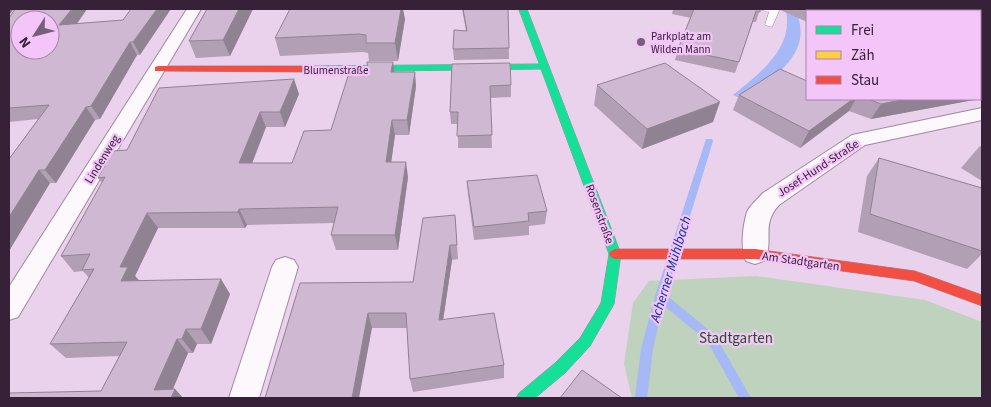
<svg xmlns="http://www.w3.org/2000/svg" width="991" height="407" viewBox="0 0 991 407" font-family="'Source Sans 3',sans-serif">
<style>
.green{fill:#bed2bd}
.water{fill:#a6b8f5}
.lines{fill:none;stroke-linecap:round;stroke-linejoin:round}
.stream{fill:#a6b8f5;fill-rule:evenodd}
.lane-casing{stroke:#9f8aa1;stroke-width:1}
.street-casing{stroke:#9f8aa1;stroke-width:2}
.fast-casing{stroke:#9f8aa1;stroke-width:1}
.slow-casing{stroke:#9f8aa1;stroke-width:1}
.jam-casing{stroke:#9f8aa1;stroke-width:1}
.lane{fill:#fcf8fc;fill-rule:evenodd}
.street{fill:#fcf8fc;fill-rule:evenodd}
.fast{fill:#16e098;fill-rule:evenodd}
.slow{fill:#ffcf43;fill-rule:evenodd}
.jam{fill:#f24e42;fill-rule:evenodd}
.wall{fill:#b29fb5}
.shaded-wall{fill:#918293}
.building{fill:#cfb9d2;stroke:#918293;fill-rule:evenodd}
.poi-dot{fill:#765f78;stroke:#f4c5f8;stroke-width:2}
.labels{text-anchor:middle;stroke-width:4.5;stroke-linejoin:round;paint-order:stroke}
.far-poi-label{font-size:11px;fill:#372139;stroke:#f4c5f8;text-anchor:start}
.far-street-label{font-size:11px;fill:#372139;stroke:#f4c5f8}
.street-label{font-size:12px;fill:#372139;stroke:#f4c5f8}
.water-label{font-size:14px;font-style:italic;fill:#062e97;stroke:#f4c5f8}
.near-park-label{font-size:15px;fill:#1c551d;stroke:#f4c5f8}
</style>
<rect width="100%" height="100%" fill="#ead1ec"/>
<!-- green -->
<path class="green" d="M756,276L925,300L982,322V398H632L624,364L633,303L649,281Z"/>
<!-- water -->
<path class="water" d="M795,9C816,53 774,76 744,100L733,95C759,74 794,48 786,11Z"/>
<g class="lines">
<!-- stream -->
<path class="stream" d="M706,139H712L713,141L666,295L715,335L751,398H739L707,341L663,305L653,349L647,398H635L641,349L655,296Z"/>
<defs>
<path id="lane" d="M759,9H778L779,11L772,27L765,25L769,12Z"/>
<path id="street" d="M187,9H201L18,317L9,320V287Z
M982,108V120L865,145L779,205C760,226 775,240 764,261L755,264L746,261C740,249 743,225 747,212C750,205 758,199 763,193L852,135Z
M285,257L294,260L298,267L259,398H229L272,267L276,260Z"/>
<path id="fast" d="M519,9H527L621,254L614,304L590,346L565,373L535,398H516L519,393L555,363L580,338L601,303L609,254L541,69L308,72L304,69L308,66L539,64Z"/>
<path id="slow" d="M885,9H896L899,11H888Z"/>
<path id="jam" d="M158,66H308L312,69L308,72L155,71V67Z
M615,249H755L915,271L982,295V306L914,281L755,259H615L611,257L609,254L611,251Z"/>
</defs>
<!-- lane casing -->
<use href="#lane" class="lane-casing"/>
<!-- street casing -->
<use href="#street" class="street-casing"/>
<!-- fast casing -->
<use href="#fast" class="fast-casing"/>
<!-- slow casing -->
<use href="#slow" class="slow-casing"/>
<!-- jam casing -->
<use href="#jam" class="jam-casing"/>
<!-- lane -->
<use href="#lane" class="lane"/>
<!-- street -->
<use href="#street" class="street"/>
<!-- fast -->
<use href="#fast" class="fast"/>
<!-- slow -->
<use href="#slow" class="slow"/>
<!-- jam -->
<use href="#jam" class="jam"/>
</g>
<!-- wall -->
<path class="wall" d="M15,9H87L77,24L123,20L140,55H137L100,119L95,120L56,183H50L9,251V159L38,119L9,122V18Z
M207,9H253L230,56L196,58L189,41Z
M462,9H508L509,59L454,60L453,49L466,31Z
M670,9H760L756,22H753L735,73L675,60L678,49L691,18L672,14L673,10Z
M778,9H882L880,11H807V22Z
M405,19L398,61H369L368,53L363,52L280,56L275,38Z
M452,64L511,85V97L490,98L492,148H458V124H451L450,112Z
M394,72L416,86L409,135H395L391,162L408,177L398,250H336L331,235L334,223L247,225L245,228H158L135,276L139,280L230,294L211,344H197L193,353H188L173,389H175L183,398H9L101,391L119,356L66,358L50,344L89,278L83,271L74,272L61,256L102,183L98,178L127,150L299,94L285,127H266L252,163H292L331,130L368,74Z
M597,85L713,122L642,149L594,105Z
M739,95L807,99H979L871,119L849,111L800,148L733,110Z
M982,145V181L961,168L979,147Z
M879,158L982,188V254L967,269L858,232L867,176Z
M467,181L547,211L545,224L529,226V235L474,240L468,194Z
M455,215L458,259L452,260L443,320L504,365V378L413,392L410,379L407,328H372L300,283L413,282Z"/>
<!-- shaded-wall -->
<path class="shaded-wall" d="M9,9H14L9,15Z
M72,9H87L67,37L59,25Z
M157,9H171L140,55L133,42Z
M239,9H253L230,56L223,40Z
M401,9H403L405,19L398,61L395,43Z
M869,9H882L880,11H864Z
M130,42L137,55L100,119L91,106Z
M393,62L395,77L391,72Z
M415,72L416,86L409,135L407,120Z
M294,79L299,94L285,127L280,112Z
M980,85H982V98L980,99Z
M853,99H856L849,111L800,148L809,131Z
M907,99H979L871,119L881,104Z
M720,102L713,122L642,149L647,129Z
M86,107L95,120L56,183L45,170Z
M260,112L266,127L246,179L239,163Z
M392,120L395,135L389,178L386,162Z
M406,162L408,177L398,250L395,235Z
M39,170L50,183L9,251V217Z
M239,209L247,225L245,228L238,212Z
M147,213L158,228L135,276L140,282L121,281L120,267Z
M450,245L452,260L441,334L439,320Z
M221,279L230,294L211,344L201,329Z
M368,313L372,328L359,398H352Z
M186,329L197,344L193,353L182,339Z
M177,339L188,353L169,398L154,390Z
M175,389L183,398H171Z"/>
<!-- building -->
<path class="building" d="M15,9H72L59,25L123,20L131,9H157L133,42H130L91,106L86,107L45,170H39L9,217V159L49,105L9,108V18ZM20,20H50V50H20Z
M207,9H239L223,40L189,41Z
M290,9H401L395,43H366V35L359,34L275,38Z
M463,9H508L509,48L453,49L454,30L467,31Z
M694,9H760V12L756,11L739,62L678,49Z
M817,9H869L864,11H823Z
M930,9H982V85H980V11H925Z
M367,62H393L391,72H415L407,120H392L386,162H406L395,235H331L338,207L239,209L238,212L147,213L120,267H128L121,281L221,279L201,329H186L182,339H177L154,390L175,389L171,398H9V393L101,391L127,342L50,344L94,269L82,270L90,254L61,256L105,177L98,178L113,151L127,150L159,88L294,79L280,112H260L239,163H292L304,131L331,130L348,76L368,74Z
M510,63L511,85L490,86L492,135L457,136L458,112H450L452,64Z
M665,63L720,102L647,129L597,85Z
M780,69L807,81V99H853L809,131L739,95Z
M868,99H907L881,104Z
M879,158L982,188V251L870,214Z
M537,175L547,211L528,213L529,221L474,227L467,181Z
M455,215L457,245H450L439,320L494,313L504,365L410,379L406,313H368L352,398H265L300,283L413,282L423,218Z
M582,370L622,398H560Z"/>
<!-- markers -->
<circle class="poi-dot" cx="641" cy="42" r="5"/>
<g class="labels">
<!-- far-poi labels -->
<g class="far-poi-label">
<text x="651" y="40">Parkplatz am<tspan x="651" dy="13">Wilden Mann</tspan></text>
</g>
<!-- far-street labels -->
<g class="far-street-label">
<text x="336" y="74">Blumenstraße</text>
</g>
<!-- street labels -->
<g class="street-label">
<text transform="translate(102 159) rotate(-58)" y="4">Lindenweg</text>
<text transform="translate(818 168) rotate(-33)" y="4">Josef-Hund-Straße</text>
<text transform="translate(600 214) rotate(70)" y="4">Rosenstraße</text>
<text transform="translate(801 261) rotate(8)" y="4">Am Stadtgarten</text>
</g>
<!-- water labels -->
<g class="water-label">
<text transform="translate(670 269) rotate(-73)" y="5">Acherner Mühlbach</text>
</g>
<!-- near-park labels -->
<g class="near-park-label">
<text x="736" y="343">Stadtgarten</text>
</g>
</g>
<!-- border -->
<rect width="991" height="407" fill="none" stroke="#372139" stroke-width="20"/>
<!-- legend -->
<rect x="806" y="10" width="175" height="90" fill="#f4c5f8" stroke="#a883ac"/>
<rect x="816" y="26" width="25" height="8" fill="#16e098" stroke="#a883ac"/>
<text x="851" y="35" font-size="15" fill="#372139">Frei</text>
<rect x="816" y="51" width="25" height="8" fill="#ffcf43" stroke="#a883ac"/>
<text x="851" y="60" font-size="15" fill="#372139">Zäh</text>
<rect x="816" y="76" width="25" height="8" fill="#f24e42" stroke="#a883ac"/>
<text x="851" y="85" font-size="15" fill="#372139">Stau</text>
<!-- north arrow -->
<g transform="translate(35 35) rotate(234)"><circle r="24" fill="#f4c5f8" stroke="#a883ac"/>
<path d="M0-4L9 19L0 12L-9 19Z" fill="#765f78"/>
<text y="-8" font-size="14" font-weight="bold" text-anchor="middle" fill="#372139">N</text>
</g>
</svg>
